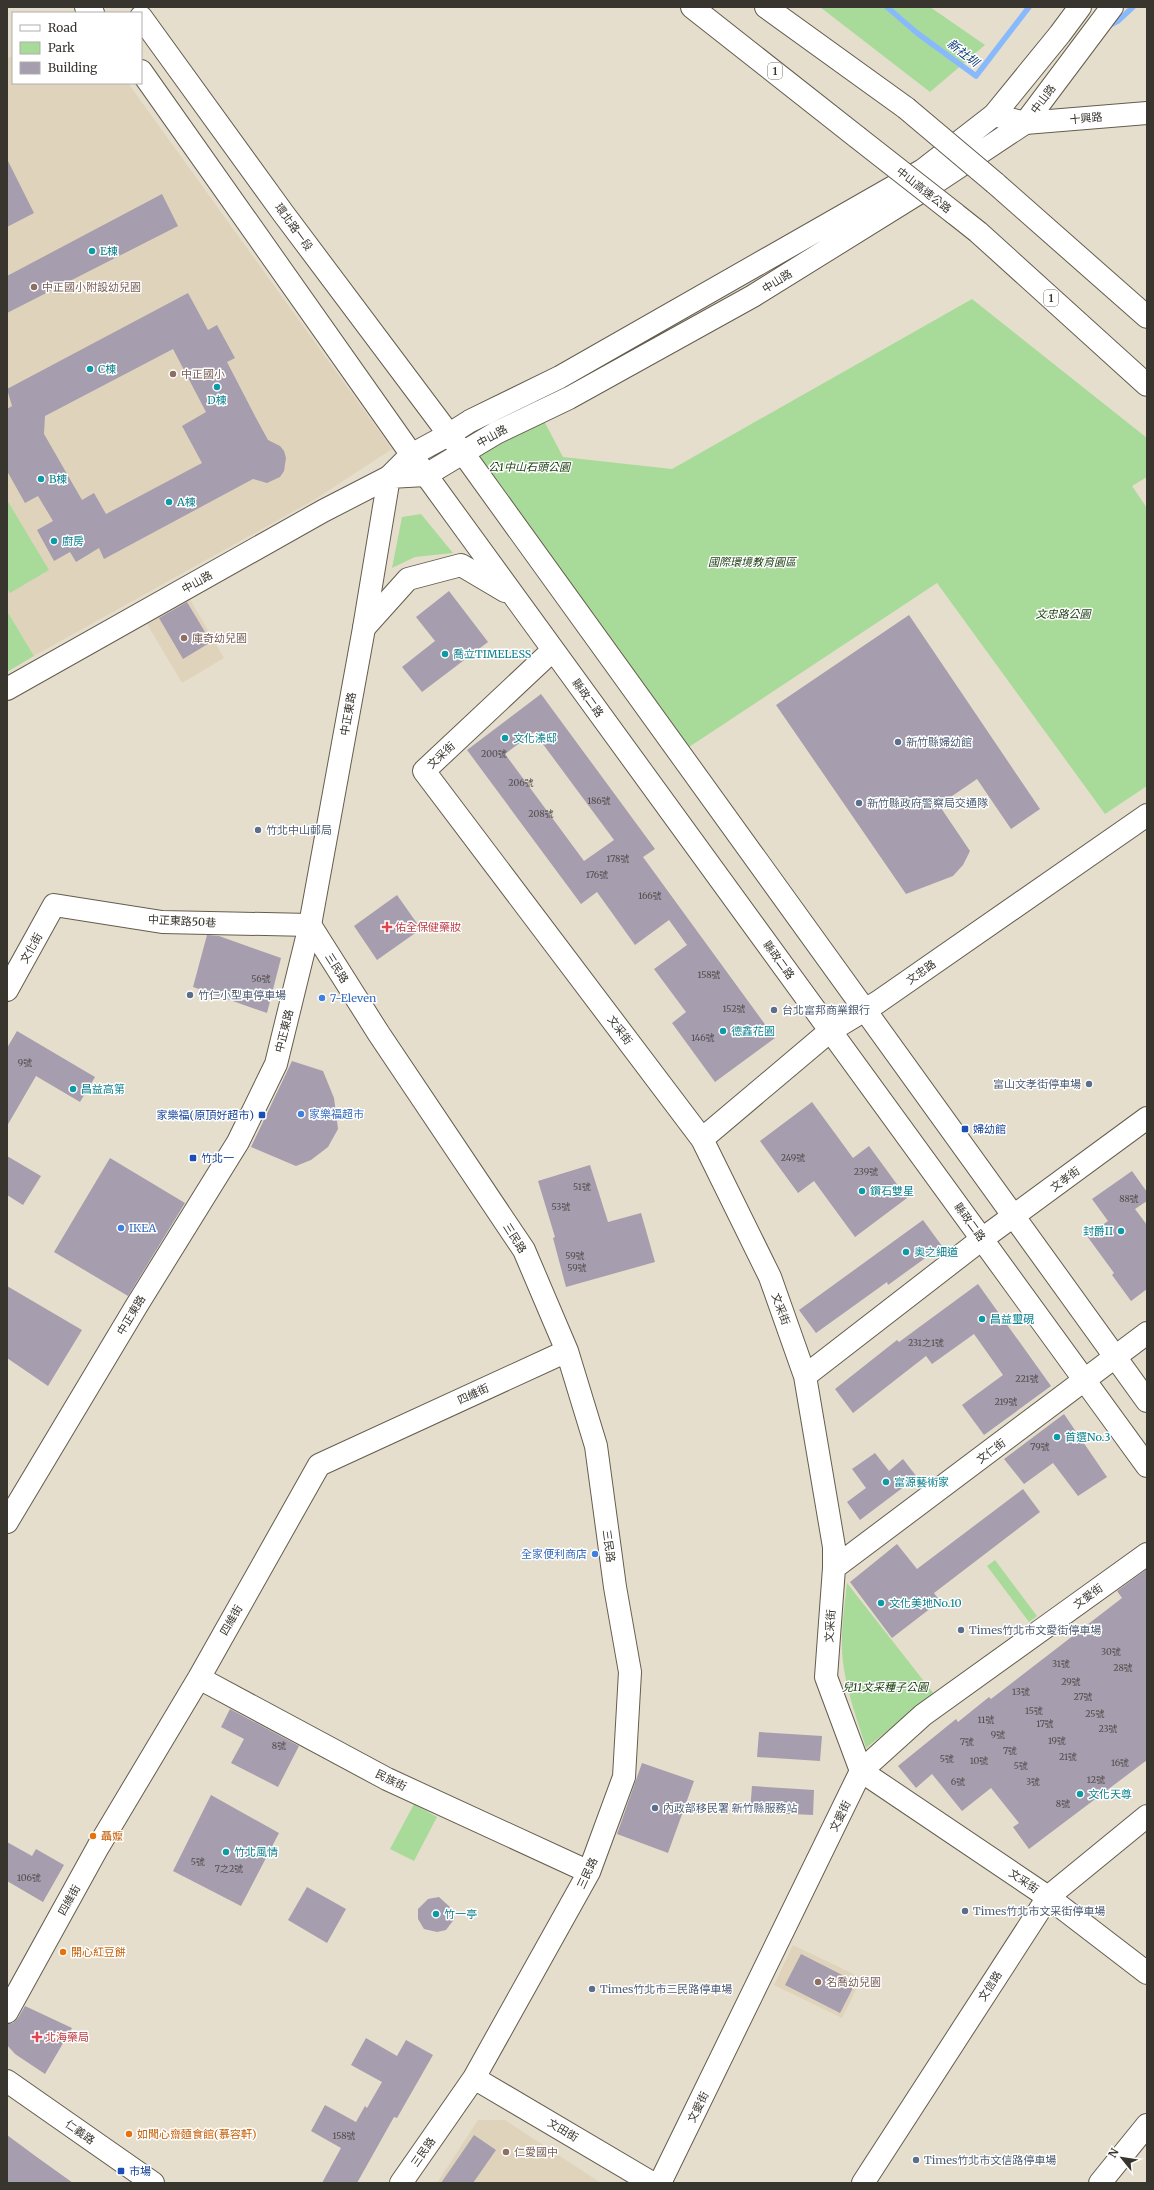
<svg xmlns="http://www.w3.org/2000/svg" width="1154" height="2190" viewBox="0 0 1154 2190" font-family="Merriweather,'Noto Sans TC',serif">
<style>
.built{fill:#dfd4bb}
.green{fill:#a8db99}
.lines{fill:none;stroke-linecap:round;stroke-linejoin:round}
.stream{stroke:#87b9fc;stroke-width:5.5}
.building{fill:#a69dae;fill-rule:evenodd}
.minor-casing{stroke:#645d4e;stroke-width:24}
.major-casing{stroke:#645d4e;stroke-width:24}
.highway-casing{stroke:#645d4e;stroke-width:24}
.minor{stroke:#fff;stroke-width:22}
.major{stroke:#fff;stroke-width:22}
.highway{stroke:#fff;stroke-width:22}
.highway-bridge-casing{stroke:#645d4e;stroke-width:24;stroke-linecap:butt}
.highway-bridge{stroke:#fff;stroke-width:22}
.culture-dot{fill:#0f9aa8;stroke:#fff;stroke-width:1.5}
.education-dot{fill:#8d6e63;stroke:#fff;stroke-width:1.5}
.service-dot{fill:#5c6f8a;stroke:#fff;stroke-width:1.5}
.health-dot{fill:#e0444e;stroke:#fff;stroke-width:1.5}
.shop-dot{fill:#3f7fe0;stroke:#fff;stroke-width:1.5}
.transit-dot{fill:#1a4fb4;stroke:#fff;stroke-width:1.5}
.food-dot{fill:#e8710a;stroke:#fff;stroke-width:1.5}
.labels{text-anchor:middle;stroke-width:3;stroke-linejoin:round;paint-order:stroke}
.number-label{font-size:9px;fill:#544f4e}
.shield{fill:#fff;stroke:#74726d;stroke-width:1}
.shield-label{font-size:10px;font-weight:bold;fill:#38352e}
.street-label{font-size:11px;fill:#38352e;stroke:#fff}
.culture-label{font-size:11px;fill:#0d838f;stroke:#fff;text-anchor:start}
.education-label{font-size:11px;fill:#785e54;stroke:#fff;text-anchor:start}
.park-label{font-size:11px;font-style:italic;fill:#1d4112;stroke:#fff}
.service-label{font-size:11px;fill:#4e5e75;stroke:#fff;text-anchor:start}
.health-label{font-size:11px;fill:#be3a42;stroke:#fff;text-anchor:start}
.shop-label{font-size:11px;fill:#366cbe;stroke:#fff;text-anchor:start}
.transit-label{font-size:11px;fill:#164399;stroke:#fff;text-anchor:start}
.food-label{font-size:11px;fill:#c56008;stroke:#fff;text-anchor:start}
.water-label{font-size:12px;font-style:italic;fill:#0a3b76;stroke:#fff}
</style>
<rect width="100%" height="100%" fill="#e6decc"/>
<!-- built -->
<path class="built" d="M13,56V83H128L392,449L314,500L34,656L7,611V58Z
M187,594L224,658L182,683L144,619Z
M793,1945L862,1978L842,2018L774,1985Z
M478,2120H505L601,2183H437Z"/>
<!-- green -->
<path class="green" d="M820,7H930L985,45L930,92Z
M972,299L1147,438V477L1132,486L1147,508V786L1105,814L937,583L689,747L547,555L478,455L543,419L563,457L672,469Z
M7,500L49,570L10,593L7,589Z
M421,514L453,553L415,557L392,568L402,517Z
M7,611L34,656L7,672Z
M995,1560L1037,1616L1029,1622L987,1566Z
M847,1583L934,1694L866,1748C858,1722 848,1696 844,1669C839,1641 844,1611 847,1583Z
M414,1804L437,1817L414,1861L390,1849Z"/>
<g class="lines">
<!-- stream -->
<path class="stream" d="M887,7L917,33L976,76L1029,7
M1108,26L1118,21L1133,7"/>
</g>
<!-- building -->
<path class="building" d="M7,159L34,213L7,227Z
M162,194L178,226L7,313V276Z
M188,293L208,330L217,325L235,358L227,362L256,418L268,440L280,446L284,451L286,458L284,471L280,477L267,483L253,479L104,559L99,548L76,562L70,552L54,561L37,530L53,521L38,496L25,503L7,471V409L12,406L7,389ZM173,349L206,412L182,426L202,463L106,514L94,493L82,500L44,434L45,416Z
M449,591L488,642L422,692L402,667L435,641L416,617Z
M187,602L211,642L183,659L159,618Z
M909,615L1040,809L1011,829L977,779L939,805L970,851L963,865L953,876L906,894L776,705Z
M541,694L655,849L643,857L775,1038L715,1082L672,1023L686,1012L654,969L687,945L669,920L635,945L597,892L581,904L467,750ZM534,732L614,840L584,861L505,754Z
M397,895L421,929L377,960L354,926Z
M207,935L219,936L281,958L267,1013L193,987Z
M17,1031L95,1077L80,1102L36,1076L7,1126V1048Z
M292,1061L323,1071L334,1098L338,1129L328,1147L311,1160L296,1166L251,1147Z
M812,1102L853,1158L869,1146L907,1198L855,1237L814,1181L798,1193L760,1141Z
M7,1156L41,1176L23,1205L7,1195Z
M110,1158L185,1203L128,1296L54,1252Z
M590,1165L608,1222L641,1213L655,1262L566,1287L553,1238L555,1237L538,1181Z
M1132,1171L1147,1192V1201L1135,1209L1147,1225V1289L1131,1301L1112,1275L1114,1273L1087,1236L1108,1221L1092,1199Z
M923,1220L942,1246L888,1285L887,1282L816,1333L799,1310Z
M978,1284L1051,1386L984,1435L962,1405L1003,1375L974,1334L932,1364L926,1356L853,1413L835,1389L897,1340L899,1342Z
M7,1286L82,1330L48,1386L7,1358Z
M1064,1414L1107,1477L1078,1496L1053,1463L1024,1484L1004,1459Z
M875,1453L889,1471L903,1459L917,1477L860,1520L847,1502L866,1488L852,1469Z
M1023,1489L1040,1512L934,1593L940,1601L892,1638L850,1582L897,1544L917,1569Z
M1147,1569V1760L1029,1849L1013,1827L1019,1823L991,1788L962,1811L932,1774L916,1788L898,1766L956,1719L958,1722L989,1697L991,1699L1122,1598L1117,1591Z
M230,1709L299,1746L278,1787L231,1763L244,1739L221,1727Z
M759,1732L822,1736L820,1761L757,1757Z
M642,1763L694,1781L668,1853L617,1834Z
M752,1786L814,1790L813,1815L750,1812Z
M211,1795L279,1833L241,1906L173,1871Z
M7,1842L32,1856L36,1849L64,1865L43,1902L7,1881Z
M307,1887L346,1909L327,1943L288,1920Z
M439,1897L451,1908L455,1918L446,1930L437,1932L424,1929L418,1919V1909L428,1899Z
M801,1954L856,1982L840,2013L785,1985Z
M25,2006L72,2028L45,2074L15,2054L7,2045V2024L13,2023L18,2018Z
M366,2038L397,2056L406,2040L433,2055L397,2118L394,2117L357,2183H322L341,2148L311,2131L325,2105L356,2122L365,2106L367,2108L382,2082L351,2065Z
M7,2135L34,2155L73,2183H7Z
M474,2135L496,2150L473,2183H441Z"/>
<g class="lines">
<defs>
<path id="minor" d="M86,7L93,13
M141,17L283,213L463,453L1147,1401
M141,71L426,475L1147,1466
M994,115L1025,123L1147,113
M364,628L408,579L461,565L505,591
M553,650L424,771L702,1139L770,1277L805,1376L834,1547V1568L826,1677L861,1771L1048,1897L1147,1973
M7,689L323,511L389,477
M7,990L54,905L162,922L310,925L379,1034L524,1250L567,1351L596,1446L615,1587L630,1672L624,1777L589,1872L474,2078L401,2183
M702,1139L830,1031L878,1002L1147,815
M805,1376L982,1239L1147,1118
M834,1568L1147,1333
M199,1678L387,1779L589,1872
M7,2012L98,1847L199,1678L319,1465L567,1351
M474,2078L652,2183
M7,2081L153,2183
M660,2183L861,1771L923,1715L1147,1554
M863,2183L1048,1897L1147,1816
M1100,2183L1147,2125"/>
<path id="major" d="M389,477L426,475L496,433L569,398L753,296L930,186L1025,123L1112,7
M389,477L411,455L448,435L470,421L560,377L923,170L994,115L1060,34L1080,7
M7,1522L137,1305L238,1142L276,1064L310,925L364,628L389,477"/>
<path id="highway" d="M692,7L857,137
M766,7L906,108
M995,183L1147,317
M954,213L978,232L1147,385"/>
</defs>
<!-- minor casing -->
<use href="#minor" class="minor-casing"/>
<!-- major casing -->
<use href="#major" class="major-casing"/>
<!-- highway casing -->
<use href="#highway" class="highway-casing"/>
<!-- minor -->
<use href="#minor" class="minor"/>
<!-- major -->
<use href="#major" class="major"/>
<!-- highway -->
<use href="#highway" class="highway"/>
<defs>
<path id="highway-bridge" d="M906,108L995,183
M857,137L954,213"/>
</defs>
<!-- highway-bridge casing -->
<use href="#highway-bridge" class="highway-bridge-casing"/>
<!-- highway-bridge -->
<use href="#highway-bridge" class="highway-bridge"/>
</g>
<!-- markers -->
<g class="culture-dot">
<circle cx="92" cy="251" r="4"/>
<circle cx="90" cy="369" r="4"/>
<circle cx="217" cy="387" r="4"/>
<circle cx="41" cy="479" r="4"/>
<circle cx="169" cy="502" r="4"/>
<circle cx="54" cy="541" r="4"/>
<circle cx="445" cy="654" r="4"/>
<circle cx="505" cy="738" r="4"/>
<circle cx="723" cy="1031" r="4"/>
<circle cx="73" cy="1089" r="4"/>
<circle cx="862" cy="1191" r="4"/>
<circle cx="1121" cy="1231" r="4"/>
<circle cx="906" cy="1252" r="4"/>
<circle cx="982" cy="1319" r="4"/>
<circle cx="1057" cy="1437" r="4"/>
<circle cx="886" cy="1482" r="4"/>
<circle cx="881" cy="1603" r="4"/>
<circle cx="1080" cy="1794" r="4"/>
<circle cx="226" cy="1852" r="4"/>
<circle cx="436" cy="1914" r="4"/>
</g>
<g class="education-dot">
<circle cx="34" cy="287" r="4"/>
<circle cx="173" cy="374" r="4"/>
<circle cx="184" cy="638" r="4"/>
<circle cx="818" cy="1982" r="4"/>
<circle cx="506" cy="2152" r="4"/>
</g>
<g class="service-dot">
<circle cx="898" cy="742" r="4"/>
<circle cx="859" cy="803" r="4"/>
<circle cx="258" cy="830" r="4"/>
<circle cx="190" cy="995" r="4"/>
<circle cx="774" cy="1010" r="4"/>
<circle cx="1089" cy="1084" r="4"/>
<circle cx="961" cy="1630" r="4"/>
<circle cx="655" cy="1808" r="4"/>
<circle cx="965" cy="1911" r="4"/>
<circle cx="592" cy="1989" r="4"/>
<circle cx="916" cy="2160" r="4"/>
</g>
<g class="health-dot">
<path d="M385 921h4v4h4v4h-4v4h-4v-4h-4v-4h4z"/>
<path d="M35 2031h4v4h4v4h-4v4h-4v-4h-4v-4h4z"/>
</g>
<g class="shop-dot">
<circle cx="322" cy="998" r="4"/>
<circle cx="301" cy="1114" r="4"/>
<circle cx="121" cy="1228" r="4"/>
<circle cx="595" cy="1554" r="4"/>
</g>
<g class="transit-dot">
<rect x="258" y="1111" width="8" height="8" rx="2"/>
<rect x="961" y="1125" width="8" height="8" rx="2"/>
<rect x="189" y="1154" width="8" height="8" rx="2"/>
<rect x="117" y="2167" width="8" height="8" rx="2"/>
</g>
<g class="food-dot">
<circle cx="93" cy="1836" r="4"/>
<circle cx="63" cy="1952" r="4"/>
<circle cx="129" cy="2134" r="4"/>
</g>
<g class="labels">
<!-- number labels -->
<g class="number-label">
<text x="494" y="757">200號</text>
<text x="521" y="786">206號</text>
<text x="599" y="804">186號</text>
<text x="541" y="817">208號</text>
<text x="618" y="862">178號</text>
<text x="597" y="878">176號</text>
<text x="650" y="899">166號</text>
<text x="709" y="978">158號</text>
<text x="261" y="982">56號</text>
<text x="734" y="1012">152號</text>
<text x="703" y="1041">146號</text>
<text x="25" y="1066">9號</text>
<text x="793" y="1161">249號</text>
<text x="866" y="1175">239號</text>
<text x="582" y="1190">51號</text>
<text x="1129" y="1202">88號</text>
<text x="561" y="1210">53號</text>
<text x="575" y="1259">59號</text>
<text x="577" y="1271">59號</text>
<text x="926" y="1346">231之1號</text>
<text x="1027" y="1382">221號</text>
<text x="1006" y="1405">219號</text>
<text x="1040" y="1450">79號</text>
<text x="1111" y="1655">30號</text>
<text x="1061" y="1667">31號</text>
<text x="1123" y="1671">28號</text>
<text x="1071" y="1685">29號</text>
<text x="1021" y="1695">13號</text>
<text x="1083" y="1700">27號</text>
<text x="1034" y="1714">15號</text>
<text x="1095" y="1717">25號</text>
<text x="986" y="1723">11號</text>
<text x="1045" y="1727">17號</text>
<text x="1108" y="1732">23號</text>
<text x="998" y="1738">9號</text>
<text x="1057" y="1744">19號</text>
<text x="967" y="1745">7號</text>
<text x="279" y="1749">8號</text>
<text x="1010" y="1754">7號</text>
<text x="1068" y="1760">21號</text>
<text x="947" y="1762">5號</text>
<text x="979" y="1764">10號</text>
<text x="1120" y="1766">16號</text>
<text x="1021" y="1769">5號</text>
<text x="1096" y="1783">12號</text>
<text x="958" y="1785">6號</text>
<text x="1033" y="1785">3號</text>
<text x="1063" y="1807">8號</text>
<text x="198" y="1865">5號</text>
<text x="229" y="1872">7之2號</text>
<text x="29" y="1881">106號</text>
<text x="344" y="2139">158號</text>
</g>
<!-- shield labels -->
<g class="shield">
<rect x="768" y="63" width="14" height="16" rx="3"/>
<rect x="1044" y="290" width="14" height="16" rx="3"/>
</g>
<g class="shield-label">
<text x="775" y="75">1</text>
<text x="1051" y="302">1</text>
</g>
<!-- street labels -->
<g class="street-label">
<text transform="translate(1043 99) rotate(-53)" y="4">中山路</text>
<text transform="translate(1086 118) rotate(-5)" y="4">十興路</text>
<text transform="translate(924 190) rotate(38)" y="4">中山高速公路</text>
<text transform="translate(294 227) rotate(54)" y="4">環北路一段</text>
<text transform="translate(777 281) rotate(-32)" y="4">中山路</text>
<text transform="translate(492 436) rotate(-29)" y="4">中山路</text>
<text transform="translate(197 582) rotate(-29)" y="4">中山路</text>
<text transform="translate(588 698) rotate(54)" y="4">縣政二路</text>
<text transform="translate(348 714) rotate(-80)" y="4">中正東路</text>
<text transform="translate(441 755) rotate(-43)" y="4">文采街</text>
<text transform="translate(182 921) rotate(3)" y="4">中正東路50巷</text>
<text transform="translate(31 948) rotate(-61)" y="4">文化街</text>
<text transform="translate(779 960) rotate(54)" y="4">縣政二路</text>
<text transform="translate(337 968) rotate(58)" y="4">三民路</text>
<text transform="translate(921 972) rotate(-35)" y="4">文忠路</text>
<text transform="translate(620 1030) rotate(53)" y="4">文采街</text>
<text transform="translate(284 1031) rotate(-76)" y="4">中正東路</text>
<text transform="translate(1065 1179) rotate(-36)" y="4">文孝街</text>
<text transform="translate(970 1222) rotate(54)" y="4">縣政二路</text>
<text transform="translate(515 1238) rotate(58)" y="4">三民路</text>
<text transform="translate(781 1309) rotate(70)" y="4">文采街</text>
<text transform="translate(131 1315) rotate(-59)" y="4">中正東路</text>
<text transform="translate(473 1394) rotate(-25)" y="4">四維街</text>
<text transform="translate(991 1451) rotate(-37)" y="4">文仁街</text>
<text transform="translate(609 1546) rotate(82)" y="4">三民路</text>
<text transform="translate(1088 1596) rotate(-36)" y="4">文愛街</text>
<text transform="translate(231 1620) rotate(-60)" y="4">四維街</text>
<text transform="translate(830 1626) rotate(-86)" y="4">文采街</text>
<text transform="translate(391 1780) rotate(26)" y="4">民族街</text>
<text transform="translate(840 1816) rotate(-64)" y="4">文愛街</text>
<text transform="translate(587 1873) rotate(-65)" y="4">三民路</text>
<text transform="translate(1024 1881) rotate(34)" y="4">文采街</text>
<text transform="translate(69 1900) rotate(-61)" y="4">四維街</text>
<text transform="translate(990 1986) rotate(-57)" y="4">文信路</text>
<text transform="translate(698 2107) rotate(-64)" y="4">文愛街</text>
<text transform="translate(563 2130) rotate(31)" y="4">文田街</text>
<text transform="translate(80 2132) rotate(35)" y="4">仁義路</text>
<text transform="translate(423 2152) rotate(-55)" y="4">三民路</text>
</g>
<!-- culture labels -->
<g class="culture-label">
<text x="100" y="255">E棟</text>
<text x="98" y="373">C棟</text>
<text x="217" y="404" text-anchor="middle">D棟</text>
<text x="49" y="483">B棟</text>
<text x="177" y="506">A棟</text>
<text x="62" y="545">廚房</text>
<text x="453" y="658">喬立TIMELESS</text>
<text x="513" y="742">文化溱邸</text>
<text x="731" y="1035">德鑫花園</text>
<text x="81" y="1093">昌益高第</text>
<text x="870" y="1195">鑽石雙星</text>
<text x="1113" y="1235" text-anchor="end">封爵II</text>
<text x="914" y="1256">奧之細道</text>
<text x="990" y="1323">昌益璽硯</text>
<text x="1065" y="1441">首選No.3</text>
<text x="894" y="1486">富源藝術家</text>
<text x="889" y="1607">文化美地No.10</text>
<text x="1088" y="1798">文化天尊</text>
<text x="234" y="1856">竹北風情</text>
<text x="444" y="1918">竹一亭</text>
</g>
<!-- education labels -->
<g class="education-label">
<text x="42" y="291">中正國小附設幼兒園</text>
<text x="181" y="378">中正國小</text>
<text x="192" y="642">庫奇幼兒園</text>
<text x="826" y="1986">名喬幼兒園</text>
<text x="514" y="2156">仁愛國中</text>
</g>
<!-- park labels -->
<g class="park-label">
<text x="529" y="471">公1中山石頭公園</text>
<text x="752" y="566">國際環境教育園區</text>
<text x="1063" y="618">文忠路公園</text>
<text x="885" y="1691">兒11文采種子公園</text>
</g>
<!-- service labels -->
<g class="service-label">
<text x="906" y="746">新竹縣婦幼館</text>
<text x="867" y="807">新竹縣政府警察局交通隊</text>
<text x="266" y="834">竹北中山郵局</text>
<text x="198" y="999">竹仁小型車停車場</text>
<text x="782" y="1014">台北富邦商業銀行</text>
<text x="1081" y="1088" text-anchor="end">富山文孝街停車場</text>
<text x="969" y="1634">Times竹北市文愛街停車場</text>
<text x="663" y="1812">內政部移民署 新竹縣服務站</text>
<text x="973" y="1915">Times竹北市文采街停車場</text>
<text x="600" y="1993">Times竹北市三民路停車場</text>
<text x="924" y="2164">Times竹北市文信路停車場</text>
</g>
<!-- health labels -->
<g class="health-label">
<text x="395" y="931">佑全保健藥妝</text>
<text x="45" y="2041">北海藥局</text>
</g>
<!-- shop labels -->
<g class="shop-label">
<text x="330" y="1002">7-Eleven</text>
<text x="309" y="1118">家樂福超市</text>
<text x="129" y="1232">IKEA</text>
<text x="587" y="1558" text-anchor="end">全家便利商店</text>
</g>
<!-- transit labels -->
<g class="transit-label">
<text x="254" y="1119" text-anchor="end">家樂福(原頂好超市)</text>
<text x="973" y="1133">婦幼館</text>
<text x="201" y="1162">竹北一</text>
<text x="129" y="2175">市場</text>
</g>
<!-- food labels -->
<g class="food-label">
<text x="101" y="1840">聶嬤</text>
<text x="71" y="1956">開心紅豆餅</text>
<text x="137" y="2138">如聞心齋麵食館(慕容軒)</text>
</g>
<!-- water labels -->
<g class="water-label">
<text transform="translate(963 53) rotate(38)" y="4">新社圳</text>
</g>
</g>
<!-- border -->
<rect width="1154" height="2190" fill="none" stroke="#38352e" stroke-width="16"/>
<!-- legend -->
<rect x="12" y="12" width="130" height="72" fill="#ffffff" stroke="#afaeab"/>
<rect x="20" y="25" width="20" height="6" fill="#ffffff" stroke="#afaeab"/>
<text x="48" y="32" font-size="12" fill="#38352e">Road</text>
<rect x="20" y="42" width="20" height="12" fill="#a8db99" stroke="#afaeab"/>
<text x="48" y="52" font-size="12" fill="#38352e">Park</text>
<rect x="20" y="62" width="20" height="12" fill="#a69dae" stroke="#afaeab"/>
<text x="48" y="72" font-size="12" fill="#38352e">Building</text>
<!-- north arrow -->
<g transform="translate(1122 2158) rotate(300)" stroke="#ffffff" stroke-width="3" paint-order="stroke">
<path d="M0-3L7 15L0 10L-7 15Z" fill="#38352e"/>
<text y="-6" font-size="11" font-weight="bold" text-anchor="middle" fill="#38352e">N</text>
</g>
</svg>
